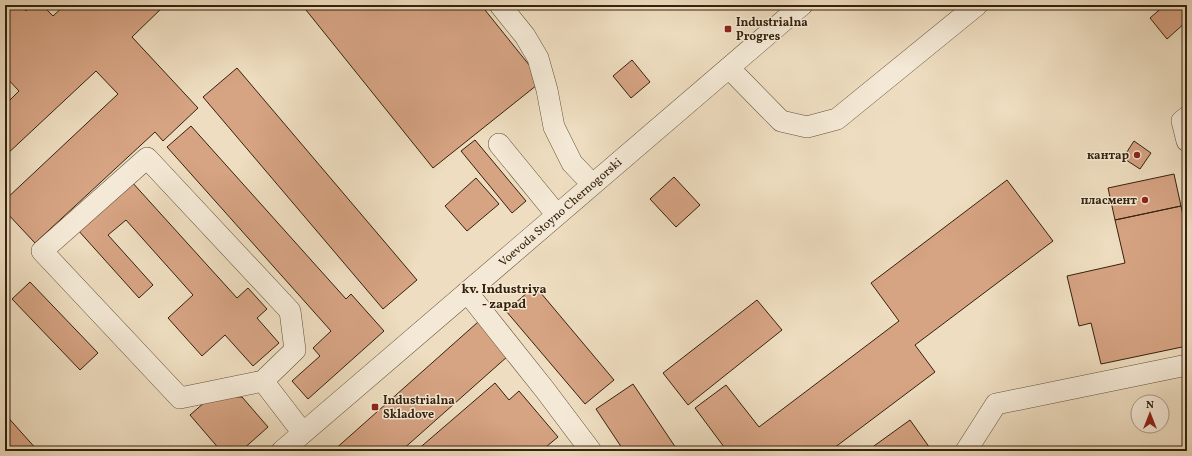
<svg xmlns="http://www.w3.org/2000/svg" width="1192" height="456" viewBox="0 0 1192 456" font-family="Vollkorn,serif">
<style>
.building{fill:#d6a383;stroke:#35220c}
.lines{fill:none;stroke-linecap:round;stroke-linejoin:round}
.minor-casing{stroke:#635139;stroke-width:22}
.minor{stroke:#f4e9d6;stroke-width:21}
.poi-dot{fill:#8f2418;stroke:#f4e9d6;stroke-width:1.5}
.labels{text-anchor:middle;stroke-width:3;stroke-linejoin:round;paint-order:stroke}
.poi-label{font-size:12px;font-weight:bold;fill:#35220c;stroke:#f4e9d6;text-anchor:start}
.street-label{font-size:12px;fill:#35220c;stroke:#f4e9d6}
.neighbourhood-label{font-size:13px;font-weight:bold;fill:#35220c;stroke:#f4e9d6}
</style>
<rect width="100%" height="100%" fill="#eeddc0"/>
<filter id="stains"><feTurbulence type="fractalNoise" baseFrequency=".005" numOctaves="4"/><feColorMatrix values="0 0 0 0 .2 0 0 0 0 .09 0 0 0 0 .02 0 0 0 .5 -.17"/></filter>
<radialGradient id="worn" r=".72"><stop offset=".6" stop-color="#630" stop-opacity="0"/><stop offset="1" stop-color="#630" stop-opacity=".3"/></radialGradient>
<!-- building -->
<path class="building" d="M5,5H21L26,11L32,5H42L53,16L65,5H165L132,37L198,108L163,141L155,132L35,243L5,211V200L118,94L96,71L5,156V105L19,91L5,76V54L6,52L5,51Z
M302,5H481L542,81L433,168Z
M1165,5H1187V21L1167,39L1150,18Z
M632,60L650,82L631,98L613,76Z
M237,68L417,280L383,309L203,97Z
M191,126L346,299L351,294L384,331L308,399L292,381L320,356L313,348L331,331L167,147Z
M475,140L526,201L512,213L461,151Z
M1134,141L1151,153L1140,169L1123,158Z
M1174,174L1181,206L1115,220L1108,188Z
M674,177L700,205L676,227L650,199Z
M476,178L499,204L467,231L445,206Z
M1007,180L1053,241L915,345L935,372L830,451H727L695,408L726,385L759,427L899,321L871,283Z
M131,181L237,298L248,288L267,309L257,318L279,343L253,366L225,335L202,356L168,318L193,295L126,220L108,235L153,285L139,298L77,229Z
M1181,206L1187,234V346L1101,364L1091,323L1079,326L1067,276L1125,263L1115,220Z
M30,282L98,353L80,370L12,299Z
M535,286L614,380L585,404L506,311Z
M757,300L782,330L688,405L663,373Z
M478,322L508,356L401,451H333Z
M495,383L509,400L519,391L558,437L541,451H416Z
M633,384L678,451H624L596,409Z
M212,396L242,397L268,427L241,451H221L190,415Z
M5,414L38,451H5Z
M910,420L932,451H867Z"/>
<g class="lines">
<defs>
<path id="minor" d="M500,5L525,36L538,58L547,90L554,127L572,163L592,184
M729,68L781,121L807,127L837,119L977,5
M1187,117L1182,121L1187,141
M499,144L557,215
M467,292L545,390L591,451
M263,381L180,398L42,251L147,158L290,311L295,350L263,381L303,433
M282,451L802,5
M966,451L996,404L1187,365"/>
</defs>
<!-- minor casing -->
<use href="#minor" class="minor-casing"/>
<!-- minor -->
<use href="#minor" class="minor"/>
</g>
<!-- markers -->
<g class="poi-dot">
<rect x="724" y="25" width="8" height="8" rx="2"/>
<circle cx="1137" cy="155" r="4"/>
<circle cx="1145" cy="200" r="4"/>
<rect x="371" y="403" width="8" height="8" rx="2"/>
</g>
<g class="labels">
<!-- poi labels -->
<g class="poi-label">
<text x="736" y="26">Industrialna<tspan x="736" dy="14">Progres</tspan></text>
<text x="1129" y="159" text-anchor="end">кантар</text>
<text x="1137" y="204" text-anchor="end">пласмент</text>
<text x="383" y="404">Industrialna<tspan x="383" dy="14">Skladove</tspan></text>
</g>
<!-- street labels -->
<g class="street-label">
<text transform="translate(560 212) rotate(-41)" y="4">Voevoda Stoyno Chernogorski</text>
</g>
<!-- neighbourhood labels -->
<g class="neighbourhood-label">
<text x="504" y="293">kv. Industriya<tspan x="504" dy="15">- zapad</tspan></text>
</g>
</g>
<!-- margin -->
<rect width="1192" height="456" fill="none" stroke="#eeddc0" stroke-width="20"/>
<rect x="6" y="6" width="1180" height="444" fill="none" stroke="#35220c" stroke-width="2"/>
<rect x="10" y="10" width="1172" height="436" fill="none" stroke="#35220c"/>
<!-- north arrow -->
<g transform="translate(1150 414)"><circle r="19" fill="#f4e9d6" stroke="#a89985"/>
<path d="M0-3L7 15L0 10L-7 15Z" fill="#8f2418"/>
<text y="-6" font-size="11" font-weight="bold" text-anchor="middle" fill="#35220c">N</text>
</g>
<rect width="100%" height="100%" filter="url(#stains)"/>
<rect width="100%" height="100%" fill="url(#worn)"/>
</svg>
